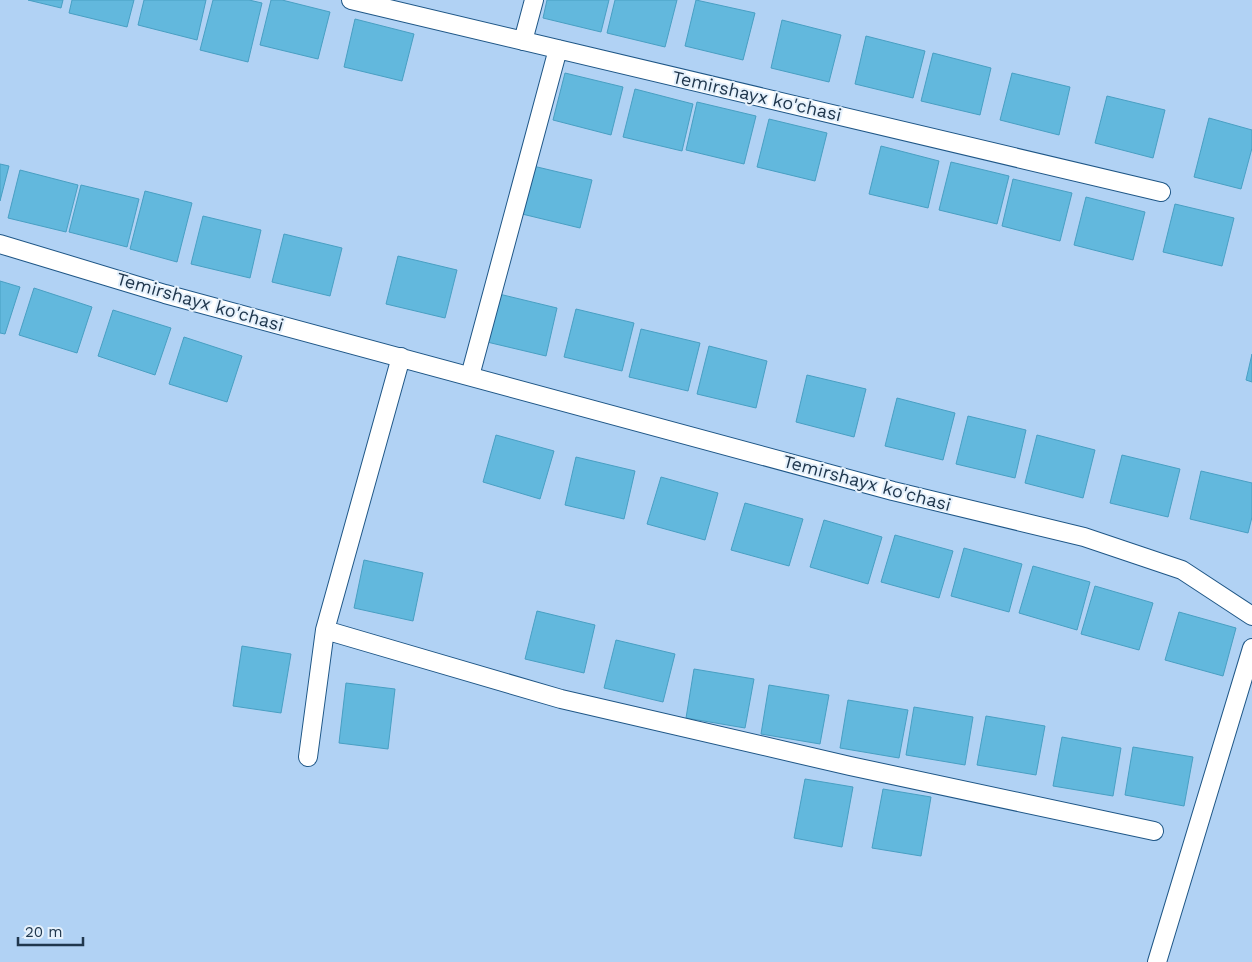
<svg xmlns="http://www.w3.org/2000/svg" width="1252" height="962" viewBox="0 0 1252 962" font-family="'Work Sans',sans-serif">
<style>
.building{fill:#62b8dd;stroke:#489fc3}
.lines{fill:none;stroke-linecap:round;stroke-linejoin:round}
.minor-casing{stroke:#1f5787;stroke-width:20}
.minor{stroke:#fff;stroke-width:18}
.labels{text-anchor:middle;stroke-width:4;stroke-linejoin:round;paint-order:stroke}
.street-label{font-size:18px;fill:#20374d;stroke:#e5f1fc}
</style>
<rect width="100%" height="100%" fill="#b1d2f4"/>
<!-- building -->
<path class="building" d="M28,0H63L61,8Z
M72,0H134L127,27L69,13Z
M144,0H206L197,40L138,25Z
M213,0H249L262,3L248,62L200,50Z
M271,0H282L330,12L318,59L260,45Z
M547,0H609L601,32L543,18Z
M615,0H677L665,47L607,33Z
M696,0L755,13L743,60L685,46Z
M355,19L414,34L402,81L344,67Z
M782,20L841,35L829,82L771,68Z
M866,36L925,51L913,98L855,84Z
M933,53L991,68L980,115L921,101Z
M565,73L623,87L611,135L553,120Z
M1012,73L1070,87L1059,135L1000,120Z
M635,89L693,104L682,151L623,137Z
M1107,96L1165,110L1153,158L1095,143Z
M697,102L756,116L744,164L686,150Z
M1209,118L1252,130V148L1241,189L1194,177Z
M769,119L827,133L815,181L757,167Z
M881,146L939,161L928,208L869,194Z
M951,162L1009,176L997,224L939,210Z
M0,164L9,166L0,201Z
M533,166L592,180L580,228L522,214Z
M20,170L78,185L66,232L8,218Z
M1013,179L1072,193L1060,241L1002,226Z
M81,185L139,199L127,247L69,232Z
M145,191L192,203L177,262L130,249Z
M1086,197L1145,212L1133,260L1074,245Z
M1175,204L1234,218L1222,266L1163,252Z
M203,216L261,230L250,278L191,264Z
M284,234L342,248L330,296L272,282Z
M398,256L457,270L445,318L386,304Z
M0,281L20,287L5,334L0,333Z
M34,288L92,307L77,353L19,335Z
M499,294L557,308L546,356L487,342Z
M576,309L634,323L622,371L564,357Z
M113,310L171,328L155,375L98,356Z
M641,329L700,343L688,391L629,377Z
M184,337L242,356L227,402L169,384Z
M709,346L767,361L756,408L697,394Z
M1252,354V382L1246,380Z
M807,375L866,389L854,437L796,422Z
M897,398L955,413L943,460L885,446Z
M968,416L1026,430L1015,478L956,464Z
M496,435L554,451L540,499L483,482Z
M1037,435L1095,450L1083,498L1025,483Z
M1122,455L1180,469L1168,517L1110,503Z
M576,457L635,471L624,519L565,505Z
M1201,471L1252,483V517L1248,533L1190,519Z
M661,477L718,493L705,540L647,524Z
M745,503L803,519L789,566L731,550Z
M824,520L882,537L868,584L810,567Z
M895,535L953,551L939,598L881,582Z
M964,548L1022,564L1009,612L951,596Z
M364,560L423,573L413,621L354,608Z
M1033,566L1090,582L1077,630L1019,613Z
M1095,586L1153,603L1139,650L1081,634Z
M537,611L595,625L584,673L525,659Z
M1179,612L1236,628L1223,676L1165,660Z
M616,640L675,654L663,702L604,688Z
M242,646L291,654L281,713L233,706Z
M694,669L754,679L745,728L686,718Z
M346,683L395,689L388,749L339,743Z
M769,685L829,695L820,744L761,734Z
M848,700L908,710L899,758L840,748Z
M914,707L973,717L965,765L906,755Z
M986,716L1045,726L1036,775L977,765Z
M1062,737L1121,748L1113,796L1053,786Z
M1133,747L1193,757L1184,806L1125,795Z
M805,779L853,787L842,847L794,838Z
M883,789L931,797L921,856L872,848Z"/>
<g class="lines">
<defs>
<path id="minor" d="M351,0L1161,192
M523,41L534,0
M0,244L165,294L893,491L1084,537L1182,570L1252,616
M470,376L558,49
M325,630L561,699L850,766L1154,831
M308,757L325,630L401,357
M1157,962L1252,648"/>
</defs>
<!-- minor casing -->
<use href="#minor" class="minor-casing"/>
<!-- minor -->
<use href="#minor" class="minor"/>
</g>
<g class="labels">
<!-- street labels -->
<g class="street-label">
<text transform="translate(757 96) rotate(13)" y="6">Temirshayx ko'chasi</text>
<text transform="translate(200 302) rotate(16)" y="6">Temirshayx ko'chasi</text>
<text transform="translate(867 483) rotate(15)" y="6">Temirshayx ko'chasi</text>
</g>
</g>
<!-- scale -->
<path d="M18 937v8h65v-8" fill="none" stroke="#20374d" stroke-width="2.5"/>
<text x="25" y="937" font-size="15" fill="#20374d" stroke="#e5f1fc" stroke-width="4" paint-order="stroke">20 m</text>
</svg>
